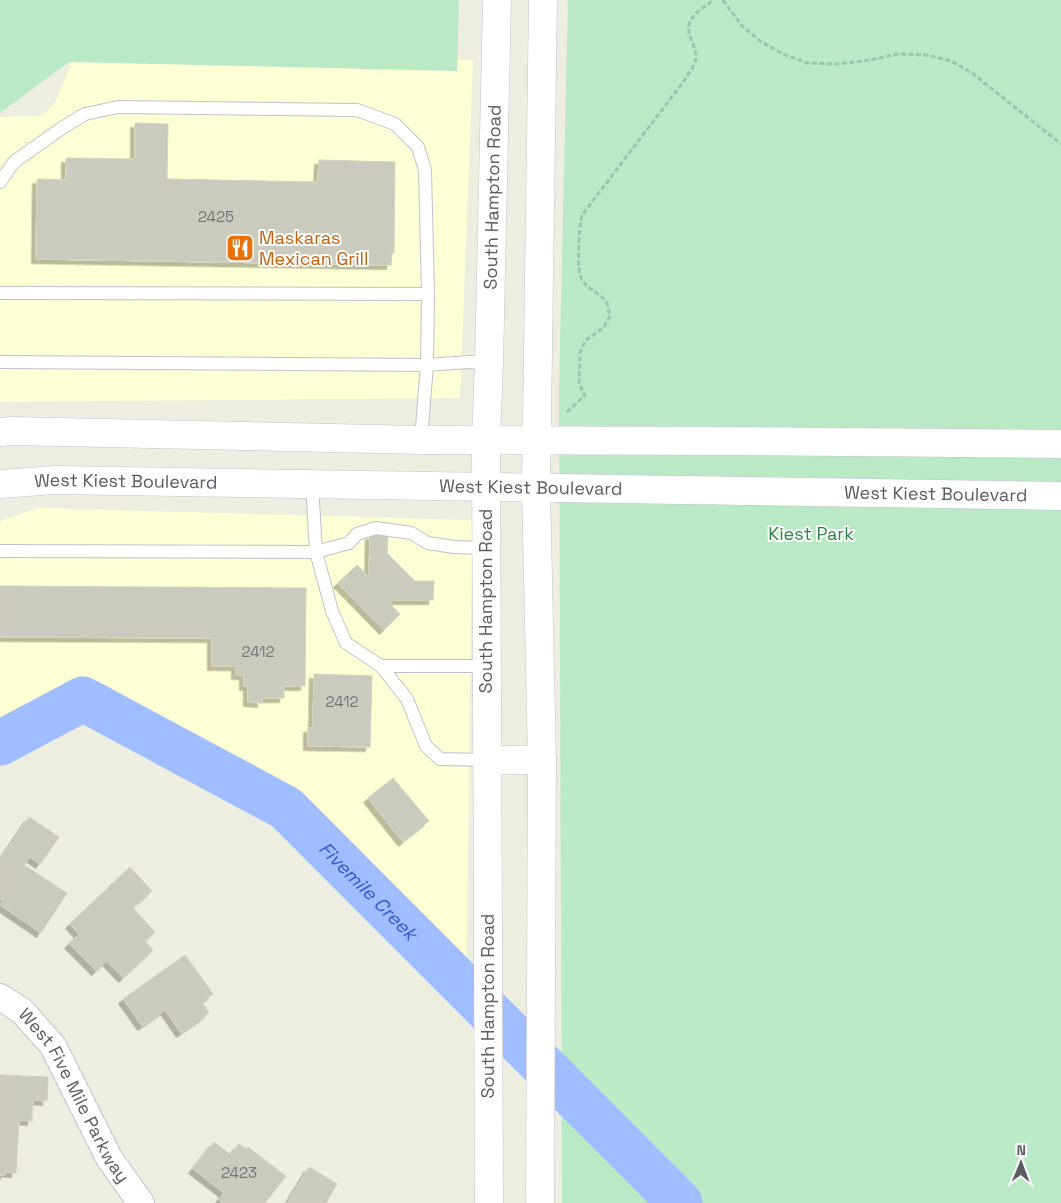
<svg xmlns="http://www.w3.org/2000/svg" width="1061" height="1203" viewBox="0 0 1061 1203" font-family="'Space Grotesk',sans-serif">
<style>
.commercial{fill:#ffffd5}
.green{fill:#bae9c5}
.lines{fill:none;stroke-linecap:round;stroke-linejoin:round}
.river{stroke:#a0beff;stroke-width:45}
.building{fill:#cbcabf;stroke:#d3d2be;filter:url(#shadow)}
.lane-casing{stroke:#c0c1c9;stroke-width:14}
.street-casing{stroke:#c0c1c9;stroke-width:28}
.secondary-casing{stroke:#c0c2ca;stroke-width:29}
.path{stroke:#92cab0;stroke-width:3;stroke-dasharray:5 2.5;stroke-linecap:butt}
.lane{stroke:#fff;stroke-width:12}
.street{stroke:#fff;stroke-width:26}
.secondary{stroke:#fff;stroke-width:28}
.labels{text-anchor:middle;stroke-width:4;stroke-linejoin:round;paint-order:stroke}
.number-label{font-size:15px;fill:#76777a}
.street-label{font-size:18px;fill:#595b63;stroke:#fff}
.food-label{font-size:18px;fill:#c56008;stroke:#fff;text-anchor:start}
.park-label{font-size:18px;fill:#2a8243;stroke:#fff}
.water-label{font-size:19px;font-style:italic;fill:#365bcf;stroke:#fff}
</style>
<defs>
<filter id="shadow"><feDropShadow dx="-4.5" dy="4.5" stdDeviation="0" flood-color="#0004"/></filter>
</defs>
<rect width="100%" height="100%" fill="#eeeee0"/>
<!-- commercial -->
<path class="commercial" d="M74,57L473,60L460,398L0,402V117L41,116L54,105Z
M38,508L472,520L466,1021L408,943L336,857L106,684L0,746V521Z"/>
<!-- green -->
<path class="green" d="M0,0H459L457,71L69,62L0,113Z
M568,0H1061V1203H562L559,389Z"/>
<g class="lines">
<!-- river -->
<path class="river" id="s1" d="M0,743L83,699L286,808L680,1203"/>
</g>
<!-- building -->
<path class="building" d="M135,123L168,124L167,179L318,182L319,160L395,162L394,253H392L391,265L36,259L37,179L66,180V158L135,159Z
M370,535H388L387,553L415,581H434L433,600H393L389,603L400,614L384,630L338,583L357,565L369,577Z
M0,586L306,588L305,686H284V698H262V703L248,702V686H244V675H236V666H212V638L0,637Z
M314,674L372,676L370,747L308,746V728H313Z
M393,778L429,821L403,842L368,798Z
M29,817L59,837L40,864L30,857L24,865L67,893L41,933L0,905L3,901L0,899V860Z
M130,867L152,891L133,908L155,932L145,941L153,950L123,978L107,961L96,971L69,944L79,934L70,924Z
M185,955L213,994L202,1002L209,1013L181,1033L165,1010L142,1026L123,999Z
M0,1075L48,1077L47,1101L33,1100L32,1121L19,1120L16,1173L5,1172V1175H0Z
M214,1142L231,1155L239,1144L246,1149L248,1147L286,1176L265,1203H222L219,1200L224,1193L193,1169Z
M309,1167L337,1184L326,1203H287Z"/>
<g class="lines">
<defs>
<path id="lane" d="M0,182L14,162L62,128L85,114L118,107L357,110L395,124L418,147L425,170L428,294
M0,293L428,294L427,365L0,362
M421,440L427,365L469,362L489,363
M312,484L316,552L332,611L346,643L381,666L407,699L426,746L440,759L487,760
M0,551L316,552L349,543L357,534L376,528L411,533L428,543L454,547L486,548
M381,666H487"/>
<g id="street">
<path id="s2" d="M0,997L22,1011L53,1046L109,1158L141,1203"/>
</g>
<g id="secondary">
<path d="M0,432L12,431L421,440L730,441L1061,444"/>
<path id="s3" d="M0,484L55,480L1061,496"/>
<path d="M487,760H542"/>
<path id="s4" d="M489,1203L486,440L489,363L497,0"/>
<path d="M540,1203L542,760L536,488L543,0"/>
</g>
</defs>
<!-- lane casing -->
<use href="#lane" class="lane-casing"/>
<!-- street casing -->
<use href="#street" class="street-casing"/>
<!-- secondary casing -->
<use href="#secondary" class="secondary-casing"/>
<!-- path -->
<path class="path" d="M723,0L742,26L760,41L783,54L807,63L837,64L870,60L898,54L927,55L951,61L972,73L1061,144
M567,412L585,395L579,384L580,353L585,341L604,327L610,316C609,312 609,308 607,304C602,293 589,291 582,280C576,270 579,227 582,215L681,85C686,78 695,66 696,58C696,52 693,44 691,39C682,19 700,10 714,0"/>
<!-- lane -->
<use href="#lane" class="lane"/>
<!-- street -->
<use href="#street" class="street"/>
<!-- secondary -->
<use href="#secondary" class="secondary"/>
</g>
<!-- icons -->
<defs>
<symbol id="restaurant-square" viewBox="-11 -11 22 22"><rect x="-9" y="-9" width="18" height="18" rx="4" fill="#e8710a" stroke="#fff"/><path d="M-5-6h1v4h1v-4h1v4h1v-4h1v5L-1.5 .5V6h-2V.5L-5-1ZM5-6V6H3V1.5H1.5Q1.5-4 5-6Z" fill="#fff"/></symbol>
</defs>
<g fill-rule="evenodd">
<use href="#restaurant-square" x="224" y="232" width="32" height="32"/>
</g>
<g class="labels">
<!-- number labels -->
<g class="number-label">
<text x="216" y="222">2425</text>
<text x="258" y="657">2412</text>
<text x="342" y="707">2412</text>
<text x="239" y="1178">2423</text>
</g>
<!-- street labels -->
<g class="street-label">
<text dy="6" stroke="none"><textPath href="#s4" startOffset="1006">South Hampton Road</textPath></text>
<text dy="6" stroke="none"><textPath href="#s3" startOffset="126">West Kiest Boulevard</textPath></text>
<text dy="6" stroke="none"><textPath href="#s3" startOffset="531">West Kiest Boulevard</textPath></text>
<text dy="6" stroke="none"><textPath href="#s3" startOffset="936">West Kiest Boulevard</textPath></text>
<text transform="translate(486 601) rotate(-90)" y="6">South Hampton Road</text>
<text transform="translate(488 1006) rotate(-90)" y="6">South Hampton Road</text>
<text dy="6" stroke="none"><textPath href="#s2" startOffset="126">West Five Mile Parkway</textPath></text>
</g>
<!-- food labels -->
<g class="food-label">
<text x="259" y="244">Maskaras<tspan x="259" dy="21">Mexican Grill</tspan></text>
</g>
<!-- park labels -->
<g class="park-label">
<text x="811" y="540">Kiest Park</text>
</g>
<!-- water labels -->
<g class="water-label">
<text dy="7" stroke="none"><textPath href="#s1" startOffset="441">Fivemile Creek</textPath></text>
</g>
</g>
<!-- north arrow -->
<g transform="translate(1021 1163) rotate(1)" stroke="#ffffff" stroke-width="4" paint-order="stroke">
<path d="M0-4L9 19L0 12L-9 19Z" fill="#595b63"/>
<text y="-8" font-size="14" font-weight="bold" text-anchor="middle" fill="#595b63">N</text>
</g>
</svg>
